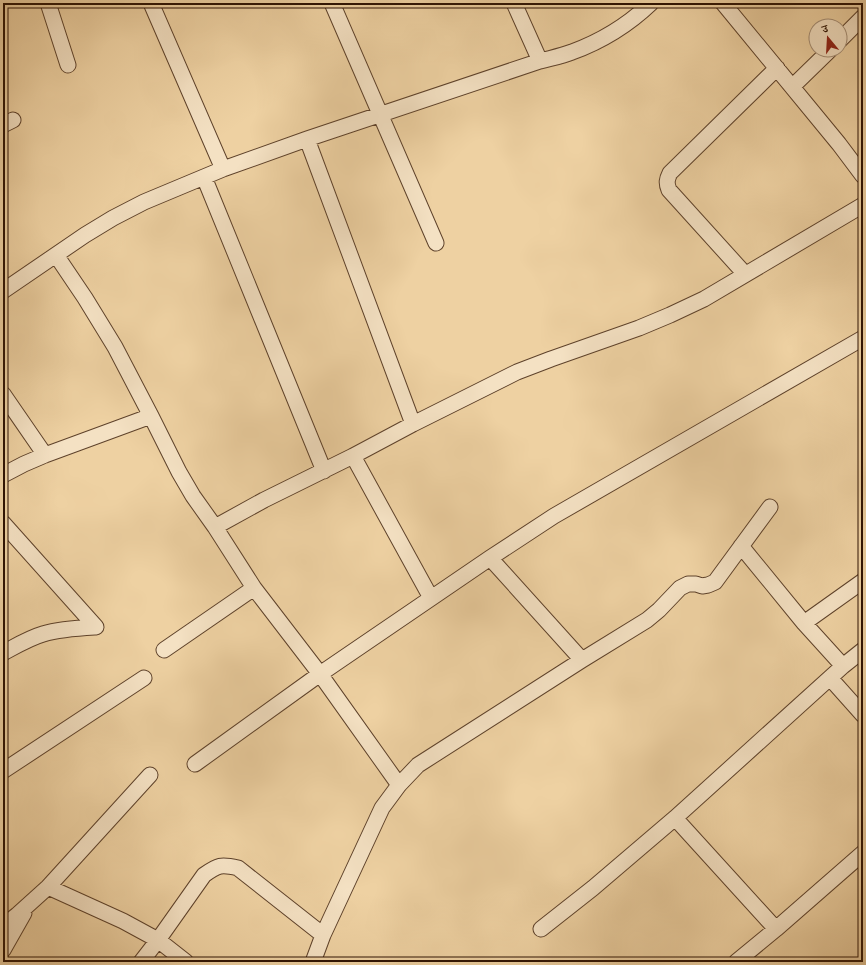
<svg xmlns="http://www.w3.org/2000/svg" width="866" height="965" viewBox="0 0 866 965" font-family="'Libre Bodoni','Noto Serif Devanagari',serif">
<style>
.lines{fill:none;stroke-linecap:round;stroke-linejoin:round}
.street-casing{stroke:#5e422b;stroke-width:17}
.street{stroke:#f4e1c3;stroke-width:15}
</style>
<rect width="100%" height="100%" fill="#eed1a2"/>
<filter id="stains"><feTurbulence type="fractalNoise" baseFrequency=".005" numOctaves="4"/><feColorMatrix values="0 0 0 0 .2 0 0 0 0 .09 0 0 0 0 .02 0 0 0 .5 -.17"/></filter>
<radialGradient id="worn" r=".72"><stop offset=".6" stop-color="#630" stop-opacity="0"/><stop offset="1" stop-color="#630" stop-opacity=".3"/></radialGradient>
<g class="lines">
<defs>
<path id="street" d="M48,3L68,65
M151,3L223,169
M332,3L436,243
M514,3L540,61
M723,3L839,144L863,176
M840,40L863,17
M792,87L830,50
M3,125L13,120
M307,139L413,424
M204,177L324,471
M56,255L85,298L115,347L151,416L179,472L193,496L215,527L254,588L320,674L399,785
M745,274L669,190C666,183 667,179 670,173L777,68
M3,291L85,235L113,218L144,202L223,169L307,139L540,61C551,58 562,56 572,52C602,41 628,25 651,3
M3,394L45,455
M353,456L431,598
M3,475L24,464L45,455L151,416
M3,523L96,627C79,628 60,629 43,634C29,638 16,646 3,653
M215,527L264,500L353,456L413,424L517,372L551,359L639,328L670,315L704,299L863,205
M741,546L804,623L843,666
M490,558L582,660
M804,623L863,581
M164,650L254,588
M830,678L863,715
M195,764L320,674L490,558L554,516L863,338
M3,771L144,678
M675,818L776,929
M48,887L123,921L158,940L186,962
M3,924L7,923L17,915L48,887L150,775
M541,929L593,888L675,818L843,666L863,650
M3,950L24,913
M141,962L158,940L204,875C218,865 221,864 238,868L323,935
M313,962L323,935L382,808L399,785L418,765L582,660L647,620L659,610L680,588L688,584H696L702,586L708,585L715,582L770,507
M736,962L776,929L863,853"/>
</defs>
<!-- street casing -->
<use href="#street" class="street-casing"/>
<!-- street -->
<use href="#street" class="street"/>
</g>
<!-- margin -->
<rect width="866" height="965" fill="none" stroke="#eed1a2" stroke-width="16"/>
<rect x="4" y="4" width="858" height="957" fill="none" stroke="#2e1303" stroke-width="2"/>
<rect x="8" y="8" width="850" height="949" fill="none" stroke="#2e1303"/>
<!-- north arrow -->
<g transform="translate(828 38) rotate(342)"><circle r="19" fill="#f4e1c3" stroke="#a58f76"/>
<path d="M0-3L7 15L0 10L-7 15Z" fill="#8f2418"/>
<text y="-6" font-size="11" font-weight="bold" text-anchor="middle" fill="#2e1303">उ</text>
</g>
<rect width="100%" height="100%" filter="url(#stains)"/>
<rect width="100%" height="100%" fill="url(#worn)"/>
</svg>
